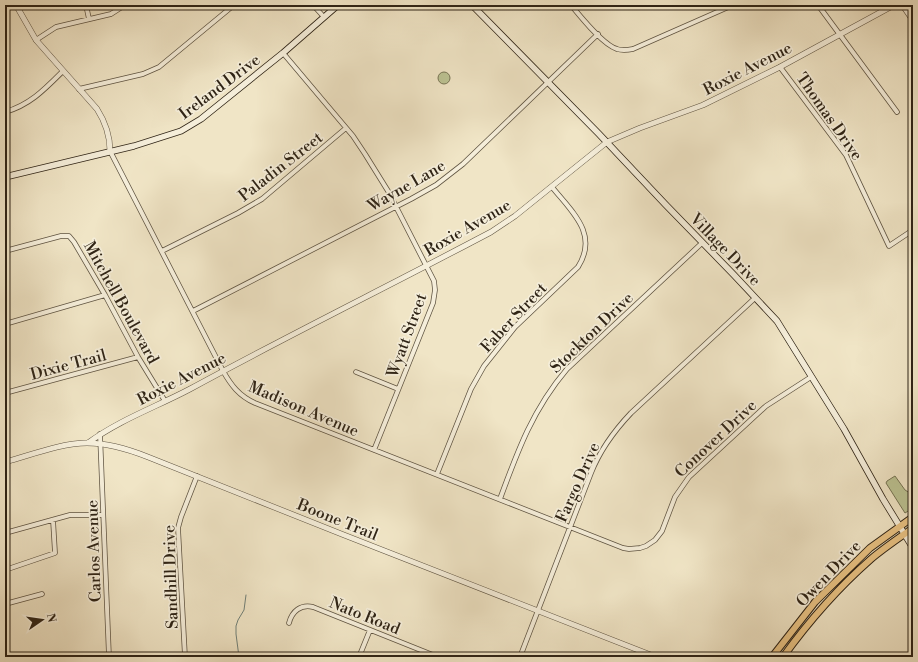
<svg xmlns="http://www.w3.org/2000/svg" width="918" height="662" viewBox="0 0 918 662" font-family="'Libre Bodoni',serif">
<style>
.green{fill:#bcc393;stroke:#767454}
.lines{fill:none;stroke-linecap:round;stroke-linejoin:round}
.stream{stroke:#708078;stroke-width:1}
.minor-casing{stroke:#5f5442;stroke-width:5.5}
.tertiary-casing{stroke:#5f5442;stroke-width:6}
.secondary-casing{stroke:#2f2416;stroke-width:7}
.trunk-casing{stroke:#2f2416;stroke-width:8}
.minor{stroke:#f5eeda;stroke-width:4}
.tertiary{stroke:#f5eeda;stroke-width:5}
.secondary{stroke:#f5eeda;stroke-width:5.5}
.trunk{stroke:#e8c283;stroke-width:6}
.labels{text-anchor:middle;stroke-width:3.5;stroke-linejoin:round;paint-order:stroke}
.street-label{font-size:16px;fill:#2f2416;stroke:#f5eeda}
</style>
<rect width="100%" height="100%" fill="#f0e5c6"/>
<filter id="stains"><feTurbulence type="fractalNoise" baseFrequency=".005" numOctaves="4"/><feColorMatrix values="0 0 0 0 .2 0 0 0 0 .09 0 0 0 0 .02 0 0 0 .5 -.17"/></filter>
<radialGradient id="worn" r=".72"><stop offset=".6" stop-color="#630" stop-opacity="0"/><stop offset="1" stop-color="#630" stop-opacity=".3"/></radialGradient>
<!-- green -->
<path class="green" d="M438 78a6 6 0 1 1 12 0a6 6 0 1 1-12 0Z
M895,476L905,490L913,495V508L905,513L886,483L887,481Z"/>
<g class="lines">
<!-- stream -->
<path class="stream" d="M239,657L236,634V626L238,620L244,610L246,595"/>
<defs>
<path id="minor" d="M86,5L89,19
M313,5L324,17
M571,5C581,17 603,45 617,49C623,51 628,50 633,49L733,5
M818,5L897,112
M902,5L913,21
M36,40L56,27L111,14L125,5
M283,53L353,136L365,154L388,191L434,281L435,290L433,303L374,450
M780,67L846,155L889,246L913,230
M79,89L143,74L159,67L234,5
M5,112C30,105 45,89 63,71
M110,151L223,371C231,385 239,396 255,403L623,548L629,549L640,548L646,546L655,540L662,531L675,497L689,477L766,406L811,377
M5,251L61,236H69L74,242L105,295L138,357L165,401
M162,251L238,213L262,199L346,128
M193,311L411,199L436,185L463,164L598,34
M5,324L105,295
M356,372L398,389
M5,393L138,357
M100,434L109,657
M437,474L471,389L484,366L515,327L578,267C599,234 572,212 552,187
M500,499C518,450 533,409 567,369L702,243
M5,533L70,515H103
M5,570L55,553L53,520
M5,604L42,594
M289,623C292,611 301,604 313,607L438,657
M185,657L178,528L181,517L197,476
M359,657L370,630
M520,657L591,473C600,450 614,431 631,413L755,298"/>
<path id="tertiary" d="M16,5L36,40L97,109C106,123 110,135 110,151
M88,443C119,420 156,407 190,389C289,335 391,285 491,232L515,216L607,142L640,128L703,105L780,67L894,5
M5,462C31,455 61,443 87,443C108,443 128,449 148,457L344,535L656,657"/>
<path id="secondary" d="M472,5L599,134L665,204L734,275L777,321L844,429L883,499L913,548
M5,177L134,146L181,131L201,119L283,53L338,5"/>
<path id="trunk" d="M772,657L815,602L870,548L913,517
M783,657C809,621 838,588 871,559C884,548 899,538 913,528"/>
</defs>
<!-- minor casing -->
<use href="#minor" class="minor-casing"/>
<!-- tertiary casing -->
<use href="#tertiary" class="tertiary-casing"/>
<!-- secondary casing -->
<use href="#secondary" class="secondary-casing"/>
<!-- trunk casing -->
<use href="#trunk" class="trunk-casing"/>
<!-- minor -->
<use href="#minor" class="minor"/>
<!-- tertiary -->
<use href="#tertiary" class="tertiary"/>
<!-- secondary -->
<use href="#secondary" class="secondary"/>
<!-- trunk -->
<use href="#trunk" class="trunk"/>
</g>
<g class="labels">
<!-- street labels -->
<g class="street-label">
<text transform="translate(747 68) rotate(-27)" y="6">Roxie Avenue</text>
<text transform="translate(219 86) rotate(-37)" y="6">Ireland Drive</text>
<text transform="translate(830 116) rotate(55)" y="6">Thomas Drive</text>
<text transform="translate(280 166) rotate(-38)" y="6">Paladin Street</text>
<text transform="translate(406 185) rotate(-30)" y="6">Wayne Lane</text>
<text transform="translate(467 227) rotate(-30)" y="6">Roxie Avenue</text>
<text transform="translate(726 249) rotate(46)" y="6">Village Drive</text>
<text transform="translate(122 302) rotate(61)" y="6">Mitchell Boulevard</text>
<text transform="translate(513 317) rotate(-47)" y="6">Faber Street</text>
<text transform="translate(591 332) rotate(-44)" y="6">Stockton Drive</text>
<text transform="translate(406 335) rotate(-70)" y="6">Wyatt Street</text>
<text transform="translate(68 364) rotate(-15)" y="6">Dixie Trail</text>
<text transform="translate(181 378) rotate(-27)" y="6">Roxie Avenue</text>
<text transform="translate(304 408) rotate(23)" y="6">Madison Avenue</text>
<text transform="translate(715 438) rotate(-43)" y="6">Conover Drive</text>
<text transform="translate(577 482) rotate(-66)" y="6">Fargo Drive</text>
<text transform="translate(338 519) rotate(22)" y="6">Boone Trail</text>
<text transform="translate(93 551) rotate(-92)" y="6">Carlos Avenue</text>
<text transform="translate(828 573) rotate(-46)" y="6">Owen Drive</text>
<text transform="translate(170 577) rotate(-92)" y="6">Sandhill Drive</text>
<text transform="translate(365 615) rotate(22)" y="6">Nato Road</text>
</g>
</g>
<!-- margin -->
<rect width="918" height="662" fill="none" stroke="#f0e5c6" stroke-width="20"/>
<rect x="6" y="6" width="906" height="650" fill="none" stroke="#2f2416" stroke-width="2"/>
<rect x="10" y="10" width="898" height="642" fill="none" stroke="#2f2416"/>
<!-- north arrow -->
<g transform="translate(42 620) rotate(77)" stroke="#f5eeda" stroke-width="3" paint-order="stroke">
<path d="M0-3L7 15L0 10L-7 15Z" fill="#2f2416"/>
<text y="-6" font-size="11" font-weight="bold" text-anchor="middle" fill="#2f2416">N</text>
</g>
<rect width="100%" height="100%" filter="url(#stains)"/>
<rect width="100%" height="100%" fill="url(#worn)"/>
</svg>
